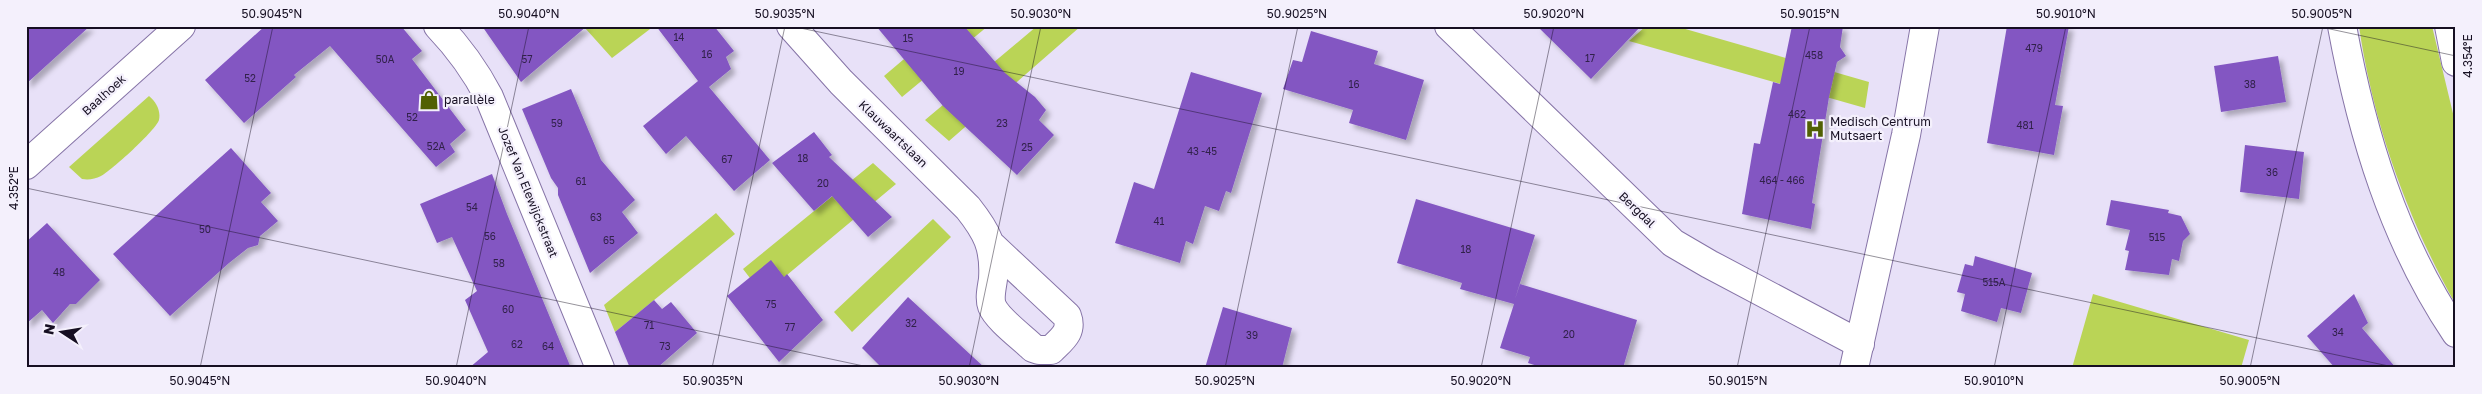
<svg xmlns="http://www.w3.org/2000/svg" width="2482" height="394" viewBox="0 0 2482 394" font-family="'Golos Text',sans-serif">
<style>
.green{fill:#bad456}
.building{fill:#8357c2;filter:url(#shadow)}
.lines{fill:none;stroke-linecap:round;stroke-linejoin:round}
.minor-casing{stroke:#8674a7;stroke-width:30}
.major-casing{stroke:#8674a7;stroke-width:30}
.minor{stroke:#fff;stroke-width:28}
.major{stroke:#fff;stroke-width:28}
.ticks{fill:none;stroke:#160f22;stroke-width:1;stroke-opacity:0.45}
.labels{text-anchor:middle;stroke-width:4.5;stroke-linejoin:round;paint-order:stroke}
.number-label{font-size:10px;fill:#31214a}
.street-label{font-size:12px;fill:#160f22;stroke:#f4f0fc}
.poi-label{font-size:12px;fill:#160f22;stroke:#f4f0fc;text-anchor:start}
.neatline{fill:none;stroke:#160f22;stroke-width:2}
.ticks-label{font-size:12px;text-anchor:middle;fill:#160f22}
</style>
<defs>
<filter id="shadow"><feDropShadow dx="4.5" dy="4.5" stdDeviation="2.5" flood-color="#0004"/></filter>
</defs>
<rect width="100%" height="100%" fill="#e8e1f8"/>
<!-- green -->
<path class="green" d="M587,26H654L612,58L585,28Z
M943,26H988L902,97L884,76Z
M1037,26H1081L949,141L925,120Z
M1646,26H1675L1869,82L1865,108L1629,41Z
M2359,26H2432L2456,126V305C2408,220 2373,124 2359,26Z
M149,96C156,102 161,110 159,120C156,130 111,171 101,176C95,179 89,180 82,179L69,167Z
M873,163L896,184L763,295L743,269Z
M716,213L735,234L615,332L604,305Z
M933,219L951,237L852,332L834,312Z
M2093,294L2249,340L2241,368H2072Z"/>
<!-- building -->
<path class="building" d="M26,26H90L26,84Z
M265,26H401L422,51L412,59L466,130L450,144L455,152L436,167L330,46L294,75L296,77L244,123L205,80Z
M482,26H587L521,82Z
M656,26H714L734,51L726,57L731,69L709,87L770,160L734,191L686,136L666,154L643,126L698,81Z
M876,26H964L1005,73L1035,97L1046,110L1039,120L1054,135L1017,175L943,106Z
M1537,26H1641L1591,79Z
M1792,26H1843L1840,47L1846,56L1837,62L1829,97L1812,203L1815,204L1811,229L1742,214L1754,143L1760,144L1773,82L1780,84Z
M2007,26H2069L2055,105L2063,106L2054,155L1987,143Z
M1311,31L1378,51L1374,64L1424,80L1406,140L1349,123L1353,110L1283,89L1293,60L1302,62Z
M2278,56L2286,102L2221,112L2214,66Z
M1191,72L1262,93L1231,193L1226,191L1219,211L1205,206L1193,244L1186,241L1180,263L1115,243L1134,182L1154,189Z
M571,89L601,160L635,200L622,212L638,233L590,273L558,195V188L551,178L522,109Z
M814,132L832,155L829,157L892,217L868,237L832,196L814,211L772,163Z
M2245,145L2304,152L2299,199L2240,192Z
M231,148L271,193L261,202L278,221L260,236L258,245L248,248L229,263L170,316L113,254Z
M492,174L507,214L571,368H469L488,352L465,300L477,291L452,237L437,243L420,204Z
M1416,199L1535,235L1515,299L1520,284L1637,320L1623,368H1544L1528,363L1530,357L1500,348L1514,304L1460,289L1462,283L1397,263Z
M2111,200L2169,210L2168,213L2181,216L2190,234L2183,241L2179,261L2172,259L2169,275L2125,270L2129,251L2125,250L2130,230L2106,225Z
M47,223L100,280L76,304H70L53,323L42,310L26,324V242Z
M1975,256L2032,273L2021,313L2001,308L1997,322L1961,311L1965,294L1957,292L1965,264L1973,266Z
M771,260L784,277L787,274L823,320L779,362L727,296Z
M2354,294L2368,323L2362,328L2396,368H2335L2307,336Z
M908,297L985,368H882L862,348Z
M654,300L662,309L671,302L697,333L657,368H630L615,332Z
M1223,307L1292,328L1282,368H1205Z"/>
<g class="lines">
<defs>
<path id="minor" d="M438,26C459,48 475,70 489,97L600,368
M791,26L841,82L968,208C987,232 995,247 993,279C992,287 989,298 992,306C997,319 1023,338 1033,348L1039,350H1051C1062,339 1073,332 1067,316L990,244
M1449,26L1673,243L1709,264L1860,344
M2342,26C2362,135 2394,241 2456,333
M2449,26L2456,62
M26,165L181,26"/>
<path id="major" d="M1854,368L1906,135L1925,26"/>
</defs>
<!-- minor casing -->
<use href="#minor" class="minor-casing"/>
<!-- major casing -->
<use href="#major" class="major-casing"/>
<!-- minor -->
<use href="#minor" class="minor"/>
<!-- major -->
<use href="#major" class="major"/>
</g>
<!-- ticks -->
<path class="ticks" d="M791,26L2398,368M2316,26L2456,56M26,188L873,368M200,368L273,26M456,368L529,26M712,368L785,26M969,368L1041,26M1225,368L1298,26M1481,368L1554,26M1737,368L1810,26M1994,368L2066,26M2250,368L2323,26"/>
<!-- icons -->
<defs>
<symbol id="shop-bare" viewBox="-9 -9 18 18"><path d="M-5-2.5h2.3a2.7 3.5 0 0 1 5.4 0H5L5.5 6h-11ZM-1.5-2.5h3a1.5 2.3 0 0 0-3 0Z" fill="#516003" stroke="#f4f0fc" stroke-width="2.5" paint-order="stroke"/></symbol>
<symbol id="hospital-bare" viewBox="-9 -9 18 18"><path d="M-5-5h3v3.5h4V-5h3V5h-3V1.5h-4V5h-3Z" fill="#516003" stroke="#f4f0fc" stroke-width="2.5" paint-order="stroke"/></symbol>
</defs>
<g fill-rule="evenodd">
<use href="#shop-bare" x="415" y="86" width="28" height="28"/>
<use href="#hospital-bare" x="1801" y="115" width="28" height="28"/>
</g>
<g class="labels">
<!-- number labels -->
<g class="number-label">
<text x="679" y="41">14</text>
<text x="908" y="42">15</text>
<text x="2034" y="52">479</text>
<text x="707" y="58">16</text>
<text x="1814" y="59">458</text>
<text x="1590" y="62">17</text>
<text x="385" y="63">50A</text>
<text x="527" y="63">57</text>
<text x="959" y="75">19</text>
<text x="250" y="82">52</text>
<text x="1354" y="88">16</text>
<text x="2250" y="88">38</text>
<text x="1797" y="118">462</text>
<text x="412" y="121">52</text>
<text x="557" y="127">59</text>
<text x="1002" y="127">23</text>
<text x="2025" y="129">481</text>
<text x="436" y="150">52A</text>
<text x="1027" y="151">25</text>
<text x="1202" y="155">43 -45</text>
<text x="803" y="162">18</text>
<text x="727" y="163">67</text>
<text x="2272" y="176">36</text>
<text x="1782" y="184">464 - 466</text>
<text x="581" y="185">61</text>
<text x="823" y="187">20</text>
<text x="472" y="211">54</text>
<text x="596" y="221">63</text>
<text x="1159" y="225">41</text>
<text x="205" y="233">50</text>
<text x="490" y="240">56</text>
<text x="2157" y="241">515</text>
<text x="609" y="244">65</text>
<text x="1466" y="253">18</text>
<text x="499" y="267">58</text>
<text x="59" y="276">48</text>
<text x="1994" y="286">515A</text>
<text x="771" y="308">75</text>
<text x="508" y="313">60</text>
<text x="911" y="327">32</text>
<text x="649" y="329">71</text>
<text x="790" y="331">77</text>
<text x="2338" y="336">34</text>
<text x="1569" y="338">20</text>
<text x="1252" y="339">39</text>
<text x="517" y="348">62</text>
<text x="548" y="350">64</text>
<text x="665" y="350">73</text>
</g>
<!-- street labels -->
<g class="street-label">
<text transform="translate(104 95) rotate(-42)" y="4">Baalhoek</text>
<text transform="translate(893 134) rotate(44)" y="4">Klauwaartslaan</text>
<text transform="translate(528 192) rotate(68)" y="4">Jozef Van Elewijckstraat</text>
<text transform="translate(1637 210) rotate(44)" y="4">Bergdal</text>
</g>
<!-- poi labels -->
<g class="poi-label">
<text x="444" y="104">parallèle</text>
<text x="1830" y="126">Medisch Centrum<tspan x="1830" dy="14">Mutsaert</tspan></text>
</g>
</g>
<!-- border -->
<rect width="2482" height="394" fill="none" stroke="#f4f0fc" stroke-width="55"/>
<!-- north arrow -->
<g transform="translate(62 332) rotate(282)" stroke="#f4f0fc" stroke-width="4" paint-order="stroke">
<path d="M0-4L9 19L0 12L-9 19Z" fill="#160f22"/>
<text y="-8" font-size="14" font-weight="bold" text-anchor="middle" fill="#160f22">N</text>
</g>
<rect x="28" y="28" width="2426" height="338" class="neatline"/>
<g class="ticks-label">
<text x="272" y="18">50.9045°N</text>
<text x="529" y="18">50.9040°N</text>
<text x="785" y="18">50.9035°N</text>
<text x="1041" y="18">50.9030°N</text>
<text x="1297" y="18">50.9025°N</text>
<text x="1554" y="18">50.9020°N</text>
<text x="1810" y="18">50.9015°N</text>
<text x="2066" y="18">50.9010°N</text>
<text x="2322" y="18">50.9005°N</text>
<text transform="translate(2468 56) rotate(-90)" y="4">4.354°E</text>
<text transform="translate(14 188) rotate(-90)" y="4">4.352°E</text>
<text x="200" y="385">50.9045°N</text>
<text x="456" y="385">50.9040°N</text>
<text x="713" y="385">50.9035°N</text>
<text x="969" y="385">50.9030°N</text>
<text x="1225" y="385">50.9025°N</text>
<text x="1481" y="385">50.9020°N</text>
<text x="1738" y="385">50.9015°N</text>
<text x="1994" y="385">50.9010°N</text>
<text x="2250" y="385">50.9005°N</text>
</g>
</svg>
